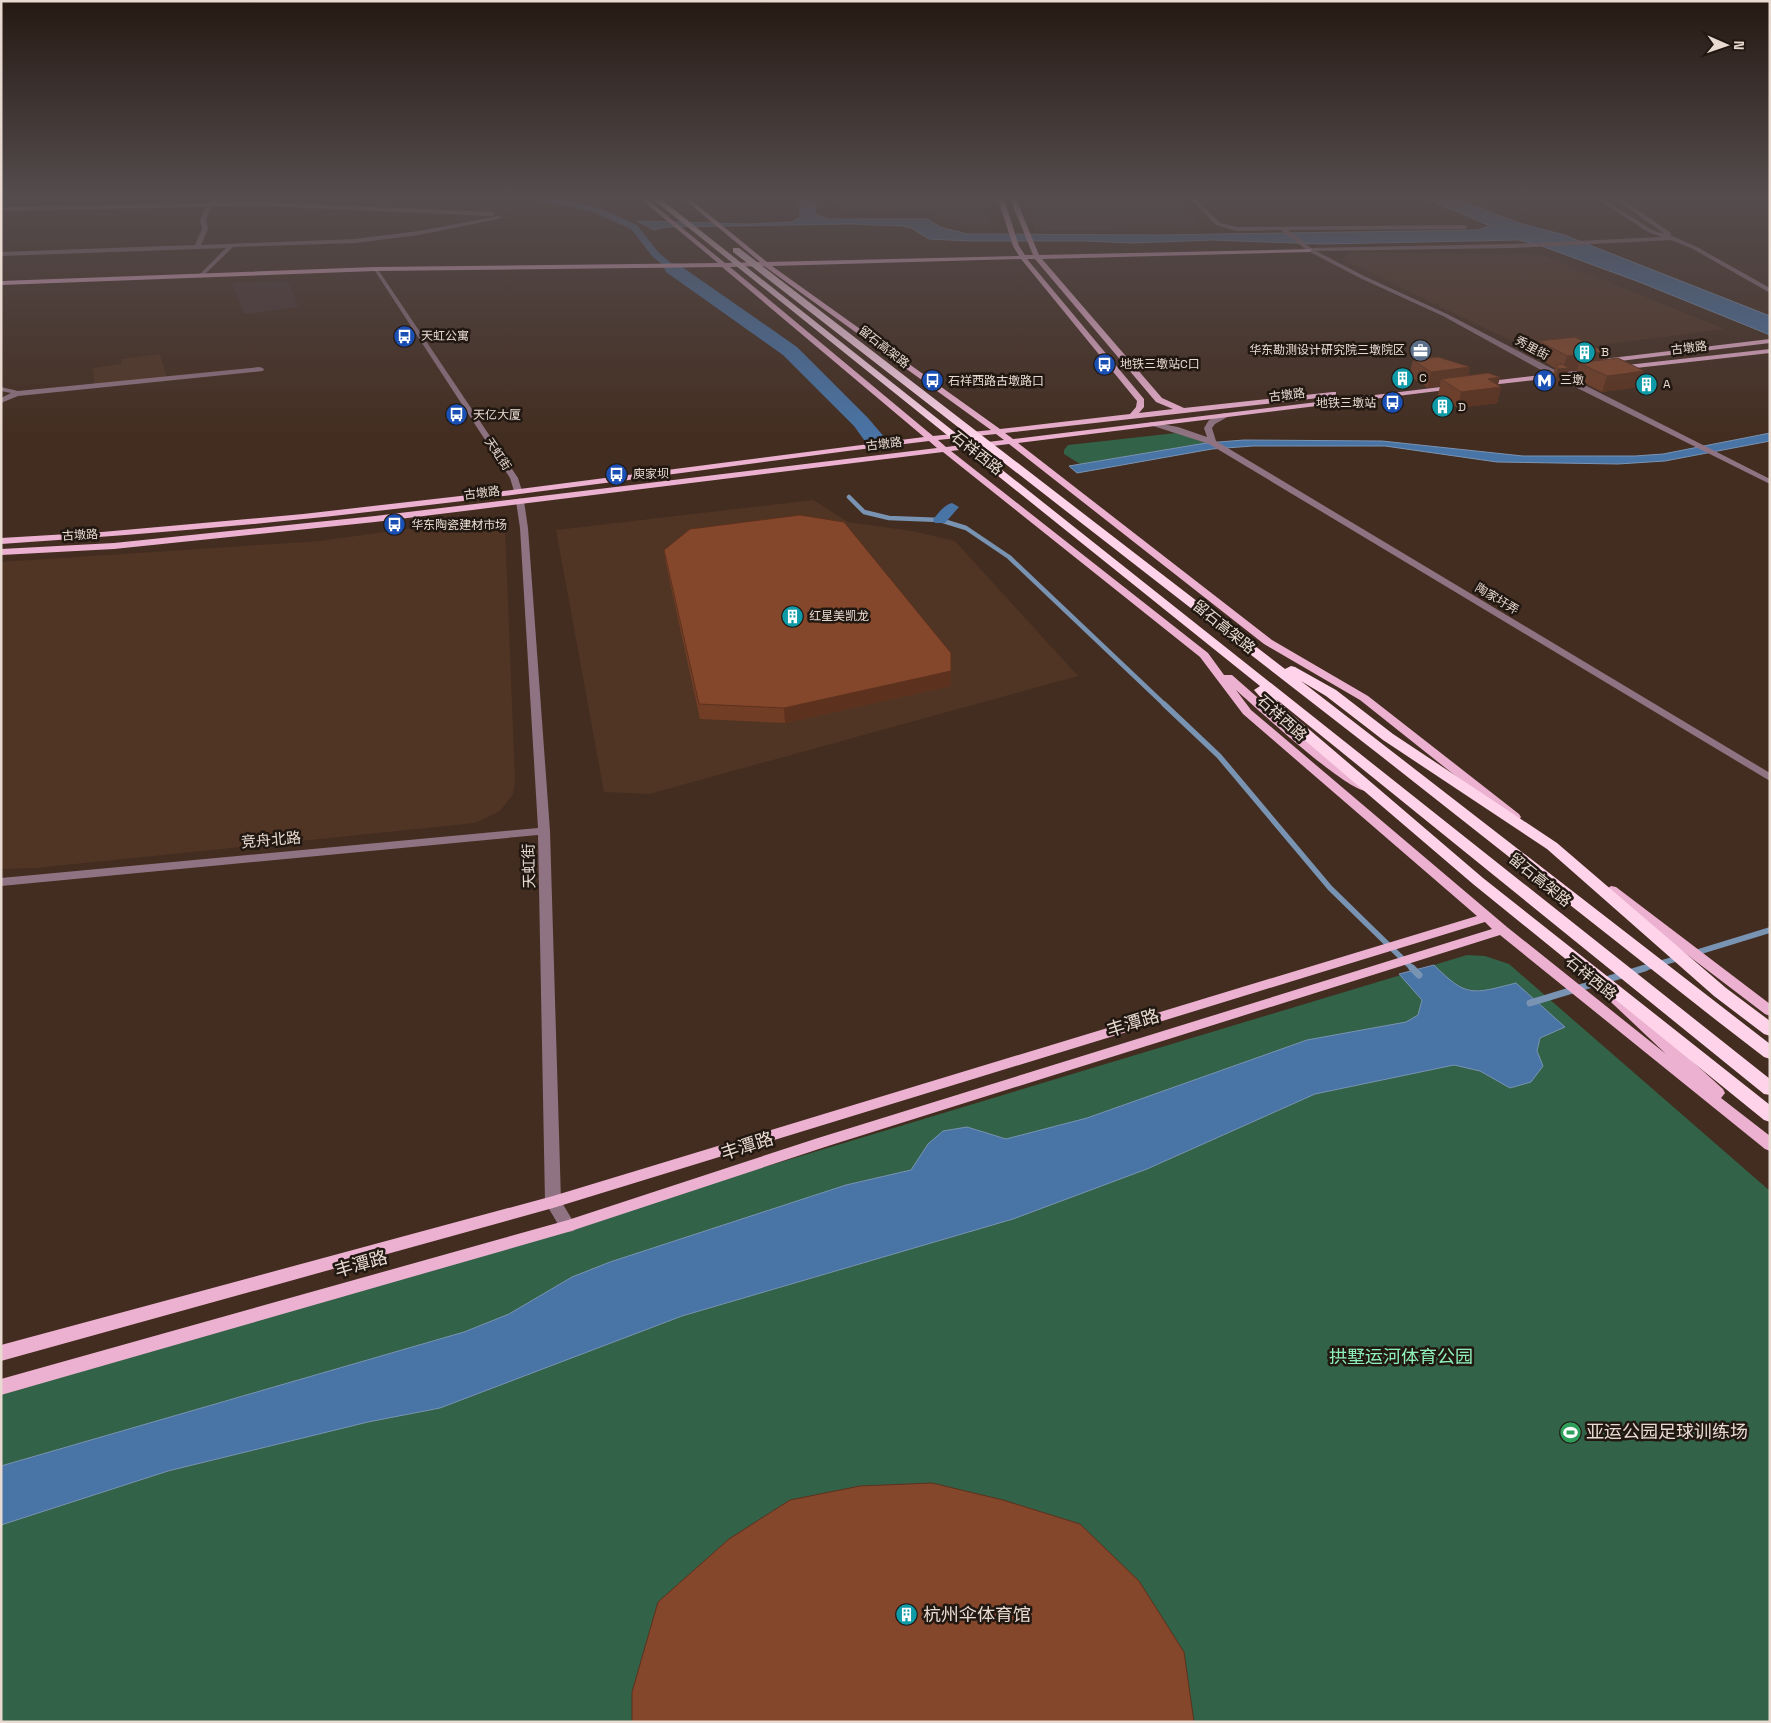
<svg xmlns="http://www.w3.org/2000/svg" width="1771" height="1723" viewBox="0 0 1771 1723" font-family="'Space Grotesk','Noto Sans SC',sans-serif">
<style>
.built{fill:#503424}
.education{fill:#493434}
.green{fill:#326247}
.water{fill:#4974a6;stroke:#7993b3}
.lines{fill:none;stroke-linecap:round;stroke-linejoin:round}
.stream-far2{stroke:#7993b3;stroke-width:4.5}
.stream-far1{stroke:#7993b3;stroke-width:5.5}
.stream{stroke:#7993b3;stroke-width:7}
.canal{fill:#4974a6;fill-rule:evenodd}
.river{fill:#4974a6;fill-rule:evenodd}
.minor{fill:#8f7382;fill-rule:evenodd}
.major{fill:#ecb1d0;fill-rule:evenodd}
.highway{fill:#ffd4ea;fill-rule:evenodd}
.wall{fill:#723d25}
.shaded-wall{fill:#5c321e}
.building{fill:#84472b;stroke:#5c321e}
.labels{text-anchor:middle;stroke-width:5;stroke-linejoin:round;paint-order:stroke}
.far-poi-label{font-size:12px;fill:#e8dad1;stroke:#221812;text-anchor:start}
.far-street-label{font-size:12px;fill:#e8dad1;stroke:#221812}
.street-label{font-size:15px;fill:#e8dad1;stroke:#221812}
.near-street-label{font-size:18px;fill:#e8dad1;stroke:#221812}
.near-park-label{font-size:18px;fill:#8ef1ba;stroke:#221812}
.near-poi-label{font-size:18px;fill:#e8dad1;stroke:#221812;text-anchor:start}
</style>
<rect width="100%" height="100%" fill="#432d20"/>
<!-- built -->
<path class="built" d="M1350,252L1542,255L1724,329L1548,352L1508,339L1341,259Z
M160,354L167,378L94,385L93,368L122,364L121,359Z
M813,500L848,522L912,531L955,541L1078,676L649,794L604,792L556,530Z
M477,519H495L505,527L515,779L513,794L500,811L475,823L36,868L1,869V562L320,541Z"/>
<!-- education -->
<path class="education" d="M824,196H985L989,209L990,227L970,226L928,213L884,211L847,213Z
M1026,196H1177L1201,228L1035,231L1031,209Z
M287,281L299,307L244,314L232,283Z"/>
<!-- green -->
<path class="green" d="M1176,433L1206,443L1080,464L1064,454V450L1068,445Z
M1467,955L1485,956L1509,964L1770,1191V1722H1V1392L605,1215Z"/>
<!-- water -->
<path class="water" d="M792,196C799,196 815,196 816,205C816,208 815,211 816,214L829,219H928L940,227L967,234L1160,235L1477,230L1490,226L1420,196H1451L1519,223L1564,235L1770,316V335L1642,283L1539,245L1519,240L1322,244L1213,240L1132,243L1086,241H970L929,239L911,228L902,226L850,224L666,227L654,230L637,221L748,224L791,222L800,218V202Z
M1770,433V441L1665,461L1618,464L1497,462L1385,446H1253L1212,449L1077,473L1069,466L1206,443L1244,440L1382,441L1523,456H1635L1663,454Z
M1434,965C1467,998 1472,994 1516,983L1565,1027L1540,1038L1537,1051L1543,1066L1531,1082L1510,1088L1480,1071L1454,1065L1315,1094L1147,1169L1013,1219L682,1316L440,1408L368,1422L168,1471L1,1525V1466L464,1332L509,1314L572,1277L610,1262L846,1185L911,1170L928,1144L943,1131L967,1127L1006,1139L1087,1118L1307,1040L1406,1022L1418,1015L1422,1000L1399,974Z"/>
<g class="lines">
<!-- stream-far2 -->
<path class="stream-far2" d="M849,497L864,512L889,518L940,520L966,528L1009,557L1165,705"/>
<!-- stream-far1 -->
<path class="stream-far1" d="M1164,704L1219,756L1330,888L1413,969
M1695,953L1770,930
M1641,969L1679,958"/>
<!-- stream -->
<path class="stream" d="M1412,968L1419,975
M1530,1003L1645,968"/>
<!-- canal -->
<path class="canal" d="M551,196H559L560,199L599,208L637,225L659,253L671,263L669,265H663L653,257L631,229L593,212L553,203Z
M952,503L959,507L945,523H935L933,520C938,513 944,505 952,503Z"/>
<!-- river -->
<path class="river" d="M530,196L561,198L563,201L561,204L556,205L532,199Z
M672,263L678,264L797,347L868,418L886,439L883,444L875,445L867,444L854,426L783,355L666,272L664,268L666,264Z"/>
<!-- minor -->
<path class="minor" d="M1188,196H1193L1220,223L1237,227L1465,225L1468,227L1465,229L1288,230L1311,248L1512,244L1662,237L1648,232L1593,196H1599L1652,230L1665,234L1611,196H1617L1671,233L1670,235L1697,247L1770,288V293L1693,249L1671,240L1512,248L1316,251L1364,276L1447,314L1547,366L1770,479V484L1541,370L1443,316L1360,278L1308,251L1281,230L1237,231L1216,225Z
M215,198L218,200L214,203L260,202L492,212L495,214L492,216L260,206L211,207L206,220L208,229L201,245L355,239L419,231L499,216L502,218L419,235L355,243L233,247L201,278L199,277V275L226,248L1,256V252L195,245L202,229L200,220L206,207L1,211V207L208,203Z
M373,268H377L518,478L522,491L521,493L514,491L510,478Z
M260,367L264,369L263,371L18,396L1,403V398L11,393L1,391V387L18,391Z
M1224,413L1231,415L1215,424L1212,428L1216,441L1770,773V781L1209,444L1147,424L1151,422L1178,427L1207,437L1204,428L1209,420Z
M520,498L524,501L528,528L550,831L561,1201L576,1226L574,1231L568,1232L562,1231L545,1202L538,835L1,886V878L538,828L520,528L516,501Z"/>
<!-- major -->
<path class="major" d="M637,196H643L725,263L760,262L680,196H686L767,262L1019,256L1013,246L997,196H1003L1019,246L1025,255H1033L1009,196H1015L1039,255L1312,249L1310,252L1042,259L1162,398L1184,408L1333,392H1336V396L1005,433L1013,439L1457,385V389H1454L1018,443L1272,640L1368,696L1519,814L1521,817L1519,820H1511L1360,700L1264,644L1009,444L951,451L1208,653L1224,675H1232L1315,748L1369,787L1371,789L1369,791C1351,796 1254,706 1236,690L1251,710L1507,927L1666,1054L1595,987L1597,984H1607L1723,1089L1725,1093L1721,1098L1770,1136V1151L1765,1149L1500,935L828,1146L568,1232L1,1395V1379L568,1220L818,1138L1492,929L1485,922L553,1208L1,1361V1345L553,1196L1477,916L1243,714L1200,657L943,452L375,522L114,549L1,555V549L114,543L375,516L937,448L929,441C754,462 579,488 403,508C269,524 136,535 1,544V538L102,532L303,514L504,491L924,437L722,267L375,271L1,285V281L375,267L718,263ZM1021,259L1137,401L1136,407L1130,414L1000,429L772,266ZM1027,259H1035L1156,402L1173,409L1139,413L1144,407V399ZM764,266L991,430L933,436L730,267ZM996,434L1004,440L946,447L938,440Z
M1770,339V343L1603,363L1599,361L1603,359Z
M1770,349V353L1618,370L1614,368L1618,366Z
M1593,369H1596V373L1482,386L1478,384L1482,382Z
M1611,886L1616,887L1770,1004V1016L1765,1014L1606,893L1605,890Z"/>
<!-- highway -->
<path class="highway" d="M649,196H657L1770,1079V1095L1764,1094L1276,699L1290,713L1483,878L1770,1105V1122L1764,1120L1473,884L1280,719L1254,690L1260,686Z
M733,248H739L1285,669L1291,666L1295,667L1336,690L1393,734L1557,843L1726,988L1770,1021V1036L1764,1034L1714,996L1547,849L1383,740L1326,696L1301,681L1770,1044V1059L1764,1057L1716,1020L1381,756L733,252Z"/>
</g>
<!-- wall -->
<path class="wall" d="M1539,341L1603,360L1639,387L1602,392L1575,378L1577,370L1568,371L1565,384L1554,385L1551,381L1555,368L1536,357Z
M1413,360L1468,376L1500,377L1498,385L1501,387L1497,403L1458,408L1438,395L1440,386L1428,388L1409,376Z
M664,550L951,686L785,723L700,719L666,564Z"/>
<!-- shaded-wall -->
<path class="shaded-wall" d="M1605,352L1601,367L1579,363L1577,370L1568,371L1565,384L1554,385L1558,369L1563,368L1567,356Z
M1470,367L1467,383L1441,379L1440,386L1428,388L1431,372Z
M1644,371L1639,387L1602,392L1607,376Z
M1500,377L1497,387H1501L1497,403L1458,408L1461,392L1488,379Z
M951,671V686L785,723L784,708Z"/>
<!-- building -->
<path class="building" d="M1575,337L1605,352L1567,356L1539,341Z
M1438,357L1470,367L1431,372L1413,360Z
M1618,358L1644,371L1607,376L1579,363Z
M1562,364L1569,368L1558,369L1556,365Z
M1488,373L1500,377L1488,379L1501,387L1461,392L1441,379Z
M800,515L844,522L951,653V671L784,708L699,704L664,550L690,529Z
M932,1483L1003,1500L1080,1524L1139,1581L1184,1652L1194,1722H632V1692L658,1602L729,1539L790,1500L860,1486Z"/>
<!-- sky -->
<linearGradient id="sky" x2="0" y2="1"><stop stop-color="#251912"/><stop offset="0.45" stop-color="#554c4e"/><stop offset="1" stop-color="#554c4e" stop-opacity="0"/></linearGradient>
<rect width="1771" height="438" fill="url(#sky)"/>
<!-- icons -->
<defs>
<symbol id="bus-disc" viewBox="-11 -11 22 22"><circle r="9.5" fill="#1a4fb4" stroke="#221812"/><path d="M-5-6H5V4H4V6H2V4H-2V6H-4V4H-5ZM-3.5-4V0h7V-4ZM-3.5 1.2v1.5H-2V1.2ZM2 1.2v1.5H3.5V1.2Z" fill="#fff"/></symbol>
<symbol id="office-disc" viewBox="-11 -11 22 22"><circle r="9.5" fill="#5c6f8a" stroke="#221812"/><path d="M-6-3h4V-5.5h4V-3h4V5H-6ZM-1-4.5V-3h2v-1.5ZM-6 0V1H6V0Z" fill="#fff"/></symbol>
<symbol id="building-disc" viewBox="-11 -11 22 22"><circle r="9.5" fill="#0f9aa8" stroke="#221812"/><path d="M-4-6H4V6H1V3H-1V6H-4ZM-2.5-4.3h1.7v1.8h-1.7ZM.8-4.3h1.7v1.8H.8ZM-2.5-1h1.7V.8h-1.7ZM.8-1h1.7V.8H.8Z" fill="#fff"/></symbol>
<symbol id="metro-disc" viewBox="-11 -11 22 22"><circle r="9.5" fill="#1a4fb4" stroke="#221812"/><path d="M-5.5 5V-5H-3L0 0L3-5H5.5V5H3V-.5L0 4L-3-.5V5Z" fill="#fff"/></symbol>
<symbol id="stadium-disc" viewBox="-11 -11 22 22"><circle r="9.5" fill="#2e9e5b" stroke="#221812"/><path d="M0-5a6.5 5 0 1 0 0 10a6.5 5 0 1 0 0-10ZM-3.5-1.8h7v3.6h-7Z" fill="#fff"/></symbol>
</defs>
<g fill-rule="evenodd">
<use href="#bus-disc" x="392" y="324" width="25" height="25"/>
<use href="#office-disc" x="1408" y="338" width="25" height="25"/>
<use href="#building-disc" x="1572" y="340" width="25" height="25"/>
<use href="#bus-disc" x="1092" y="352" width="25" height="25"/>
<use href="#building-disc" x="1390" y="366" width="25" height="25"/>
<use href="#metro-disc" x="1532" y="368" width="25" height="25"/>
<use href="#bus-disc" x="920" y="368" width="25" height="25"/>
<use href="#building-disc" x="1634" y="372" width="25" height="25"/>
<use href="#bus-disc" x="1380" y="390" width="25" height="25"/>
<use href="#building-disc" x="1430" y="394" width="25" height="25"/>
<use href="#bus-disc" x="444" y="402" width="25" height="25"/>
<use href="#bus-disc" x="604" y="462" width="25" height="25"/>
<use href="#bus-disc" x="382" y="512" width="25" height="25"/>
<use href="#building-disc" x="780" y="604" width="25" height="25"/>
<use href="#stadium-disc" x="1558" y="1420" width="25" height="25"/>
<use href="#building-disc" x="894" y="1602" width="25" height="25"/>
</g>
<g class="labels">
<!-- far-poi labels -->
<g class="far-poi-label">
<text x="421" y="340">天虹公寓</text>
<text x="1405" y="354" text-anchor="end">华东勘测设计研究院三墩院区</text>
<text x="1601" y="356">B</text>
<text x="1120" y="368">地铁三墩站C口</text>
<text x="1419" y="382">C</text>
<text x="1560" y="384">三墩</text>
<text x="948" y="385">石祥西路古墩路口</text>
<text x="1663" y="388">A</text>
<text x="1376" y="407" text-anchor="end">地铁三墩站</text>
<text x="1458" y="411">D</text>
<text x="473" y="419">天亿大厦</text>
<text x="633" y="478">庾家坝</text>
<text x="411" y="529">华东陶瓷建材市场</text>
<text x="809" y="620">红星美凯龙</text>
</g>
<!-- far-street labels -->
<g class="far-street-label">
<text transform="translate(884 347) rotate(38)" y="4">留石高架路</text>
<text transform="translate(1532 348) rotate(28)" y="4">秀里街</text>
<text transform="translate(1689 348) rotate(-7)" y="4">古墩路</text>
<text transform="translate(1287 395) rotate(-7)" y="4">古墩路</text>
<text transform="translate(884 444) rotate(-7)" y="4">古墩路</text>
<text transform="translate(498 454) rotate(56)" y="4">天虹街</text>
<text transform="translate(482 493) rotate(-7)" y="4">古墩路</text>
<text transform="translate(80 535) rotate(-3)" y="4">古墩路</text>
<text transform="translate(1497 599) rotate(31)" y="4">陶家圩弄</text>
</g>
<!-- street labels -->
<g class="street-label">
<text transform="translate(977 453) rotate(38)" y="5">石祥西路</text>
<text transform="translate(1224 627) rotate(39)" y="5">留石高架路</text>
<text transform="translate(1282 718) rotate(42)" y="5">石祥西路</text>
<text transform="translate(271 840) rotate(-5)" y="5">竞舟北路</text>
<text transform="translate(529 866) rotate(-91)" y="5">天虹街</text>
<text transform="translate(1540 880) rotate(39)" y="5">留石高架路</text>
<text transform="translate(1591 978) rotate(39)" y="5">石祥西路</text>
</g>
<!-- near-street labels -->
<g class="near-street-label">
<text transform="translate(1133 1023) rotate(-17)" y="6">丰潭路</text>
<text transform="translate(747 1146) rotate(-18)" y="6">丰潭路</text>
<text transform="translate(361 1264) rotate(-16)" y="6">丰潭路</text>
</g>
<!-- near-park labels -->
<g class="near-park-label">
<text x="1401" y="1363">拱墅运河体育公园</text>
</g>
<!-- near-poi labels -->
<g class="near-poi-label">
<text x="1586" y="1438">亚运公园足球训练场</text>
<text x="923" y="1621">杭州伞体育馆</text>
</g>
</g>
<!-- border -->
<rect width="1771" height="1723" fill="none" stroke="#e8dad1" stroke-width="5"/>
<!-- north arrow -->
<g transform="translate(1726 45) rotate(92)" stroke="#221812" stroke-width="4" paint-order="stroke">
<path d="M0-4L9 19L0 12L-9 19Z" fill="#e8dad1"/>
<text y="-8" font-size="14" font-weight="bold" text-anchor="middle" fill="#e8dad1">N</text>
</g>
</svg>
